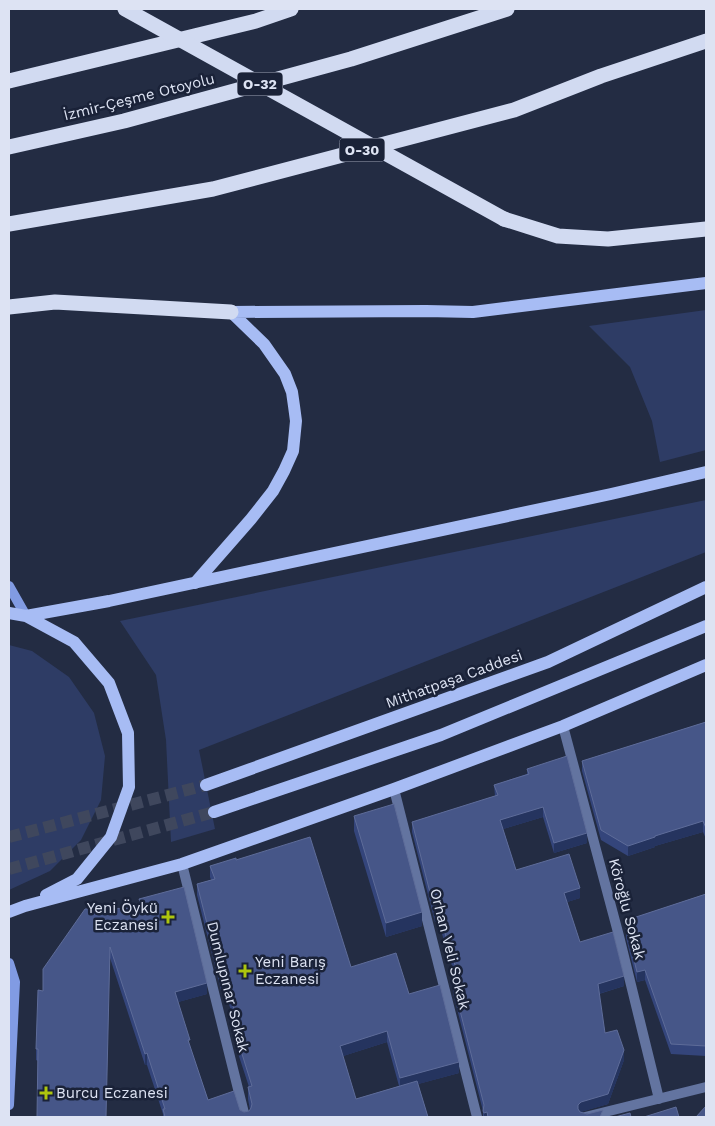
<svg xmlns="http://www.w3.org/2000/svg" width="715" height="1126" viewBox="0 0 715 1126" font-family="'Work Sans',sans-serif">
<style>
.green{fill:#2e3c65}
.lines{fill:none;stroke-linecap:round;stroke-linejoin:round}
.primary-tunnel{stroke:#3f475d;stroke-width:12;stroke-dasharray:12 6;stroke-linecap:butt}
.street{stroke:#6374a0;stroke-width:10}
.secondary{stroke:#819be3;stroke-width:10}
.primary{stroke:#a7bcf4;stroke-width:12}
.highway{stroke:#d1daf1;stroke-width:15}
.highway-bridge{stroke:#d1daf1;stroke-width:15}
.wall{fill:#34457b;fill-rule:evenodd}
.shaded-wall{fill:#25345f}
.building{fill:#465688;stroke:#5e6c99}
.poi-dot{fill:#adc60e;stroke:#1a2238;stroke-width:2}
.labels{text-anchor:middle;stroke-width:5;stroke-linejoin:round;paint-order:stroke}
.shield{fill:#1a2238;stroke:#a2a9bb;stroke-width:1}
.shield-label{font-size:14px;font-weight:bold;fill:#dde3f3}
.street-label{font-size:15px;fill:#dde3f3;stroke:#1a2238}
.poi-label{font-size:15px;fill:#dde3f3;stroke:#1a2238;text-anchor:start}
</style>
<rect width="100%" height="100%" fill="#232c43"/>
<!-- green -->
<path class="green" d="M706,310V450L660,462L652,421L630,367L589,326Z
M706,500V552L199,750L215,829L171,842L166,740L156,675L120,621Z
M9,645L32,651L69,677L94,713L105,756L101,800L81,840L50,871L9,890Z"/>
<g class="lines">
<!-- primary-tunnel -->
<path class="primary-tunnel" d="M9,837L206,785
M9,869L214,812"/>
<!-- street -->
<path class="street" d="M563,726L619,936L659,1099
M394,789L477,1117
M182,864L245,1117
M585,1117L706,1087"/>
<!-- secondary -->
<path class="secondary" d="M9,586L26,616
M9,963L15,982L9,1105"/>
<!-- primary -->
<path class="primary" d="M231,312L426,311L473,312L706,283
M195,583L251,519L273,491L284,471L293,451L296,421L294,406L292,392L285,374L264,344L231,312
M9,613L26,616L109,601L611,494L706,472
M26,616L74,642L109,683L128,733L129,787L111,837L77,879L46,895
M206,785L548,662L706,587
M214,812L441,735L706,626
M9,912L25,906L182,864L394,789L563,726L706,665"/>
<!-- highway -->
<path class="highway" d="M9,81L256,21L291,9
M9,147L124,121L351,59L507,9
M504,219L558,236L608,239L706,229
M9,224L213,189L514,110L601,76L706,41
M9,307L55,302L231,312"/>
<!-- highway-bridge -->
<path class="highway-bridge" d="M125,9L504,219"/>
</g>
<!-- wall -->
<path class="wall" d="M706,722V839L703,832L655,846V847L628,856L601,840L582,771V761Z
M527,769L587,843L554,853L543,817L503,829L516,870L580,898L567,902L580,942L624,986L599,994L605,1033L624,1060L608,1104L580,1112L603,1117H483V1111L453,993V983L457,982L438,921L435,922L412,832V822L495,796L494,785L527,774Z
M354,816L422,926L386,937L354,831Z
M236,860L351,967L409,994L459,1073L418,1084L428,1117H163V1114L147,1065H145L110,958L38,1061L36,1060V1049L43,991L139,908V899L207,994L178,1002L190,1047L208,1100L240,1110L244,1112L249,1111L250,1110L248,1099V1087H249L237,1050V1038H240L224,989L221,990L197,895V884L211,880L210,877V866ZM387,1042L399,1086L356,1099L343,1056Z
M706,894V1056L671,1054L645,980L637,982L626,938L627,920Z"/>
<!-- shaded-wall -->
<path class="shaded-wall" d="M543,807V817L500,830V820Z
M703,821V832L655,846V847L628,856V846L655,836Z
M587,833V843L554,853V843Z
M580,888V898L564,903V893Z
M438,911V921L435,922V912Z
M422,912V926L386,937V923Z
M645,970V980L637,982V972Z
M624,976V986L598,994V984Z
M224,978V989L221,990V979Z
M207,983V994L175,1003V992Z
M387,1031V1042L340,1057V1046Z
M624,1050V1060L608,1104L581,1112L578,1116V1105L581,1102Z
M147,1053V1065H145V1054Z
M459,1062V1073L400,1089V1078Z
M487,1112V1117H484V1113Z"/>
<!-- building -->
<path class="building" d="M706,722V828L703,821L655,836V837L628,846L601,830L582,761Z
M567,756L587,833L554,843L543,807L500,820L516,870L569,854L580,888L564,893L580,942L613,932L624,976L598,984L605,1033L617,1030L624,1050L608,1094L581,1102L578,1105V1109L580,1112L587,1114L603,1110L600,1117H488L487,1112L484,1113L483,1111L484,1105L453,983L460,981L438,911L435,912L412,822L498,795L494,785L529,774L527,769Z
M394,804L422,912L386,923L354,816Z
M310,837L351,967L396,953L409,994L440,985L459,1062L400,1078L387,1031L340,1046L356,1099L417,1081L428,1117H165L163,1109H165L147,1053L145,1054L110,947L106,1117H37L38,1049H36L38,990L43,991V969L85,909L142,908L139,899L184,887L207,983L175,992L190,1040H188L208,1100L234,1091L240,1110L244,1112L249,1111L251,1108L252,1104L248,1087L252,1086L237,1038L243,1037L224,978L221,979L197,884L215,879L210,866L236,858V860Z
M706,894V1046L671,1044L645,970L637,972L626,928L629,927L627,920Z
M706,1106V1117H696Z
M676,1107L679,1117H644Z
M630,1113L631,1117H615Z"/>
<!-- markers -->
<g class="poi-dot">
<path d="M165.5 909.5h5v5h5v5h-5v5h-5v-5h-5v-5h5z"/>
<path d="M242.5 963.5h5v5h5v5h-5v5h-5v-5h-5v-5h5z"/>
<path d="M43.5 1085.5h5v5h5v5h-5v5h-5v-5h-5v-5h5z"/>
</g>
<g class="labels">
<!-- shield labels -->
<g class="shield">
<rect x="237.5" y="72.5" width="45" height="23" rx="4"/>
<rect x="339.5" y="138.5" width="45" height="23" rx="4"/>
</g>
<g class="shield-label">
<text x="260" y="89">O-32</text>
<text x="362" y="155">O-30</text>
</g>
<!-- street labels -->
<g class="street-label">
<text transform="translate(139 97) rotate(-14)" y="5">İzmir-Çeşme Otoyolu</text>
<text transform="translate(454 679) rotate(-20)" y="5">Mithatpaşa Caddesi</text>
<text transform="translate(627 909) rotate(75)" y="5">Köroğlu Sokak</text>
<text transform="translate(450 949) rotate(76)" y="5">Orhan Veli Sokak</text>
<text transform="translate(228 987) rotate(76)" y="5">Dumlupınar Sokak</text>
</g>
<!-- poi labels -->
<g class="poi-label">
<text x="158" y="913" text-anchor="end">Yeni Öykü<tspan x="158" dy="17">Eczanesi</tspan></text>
<text x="255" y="967">Yeni Barış<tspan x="255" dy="17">Eczanesi</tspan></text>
<text x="56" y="1098">Burcu Eczanesi</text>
</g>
</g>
<!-- border -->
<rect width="715" height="1126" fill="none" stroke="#dde3f3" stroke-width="20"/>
</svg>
